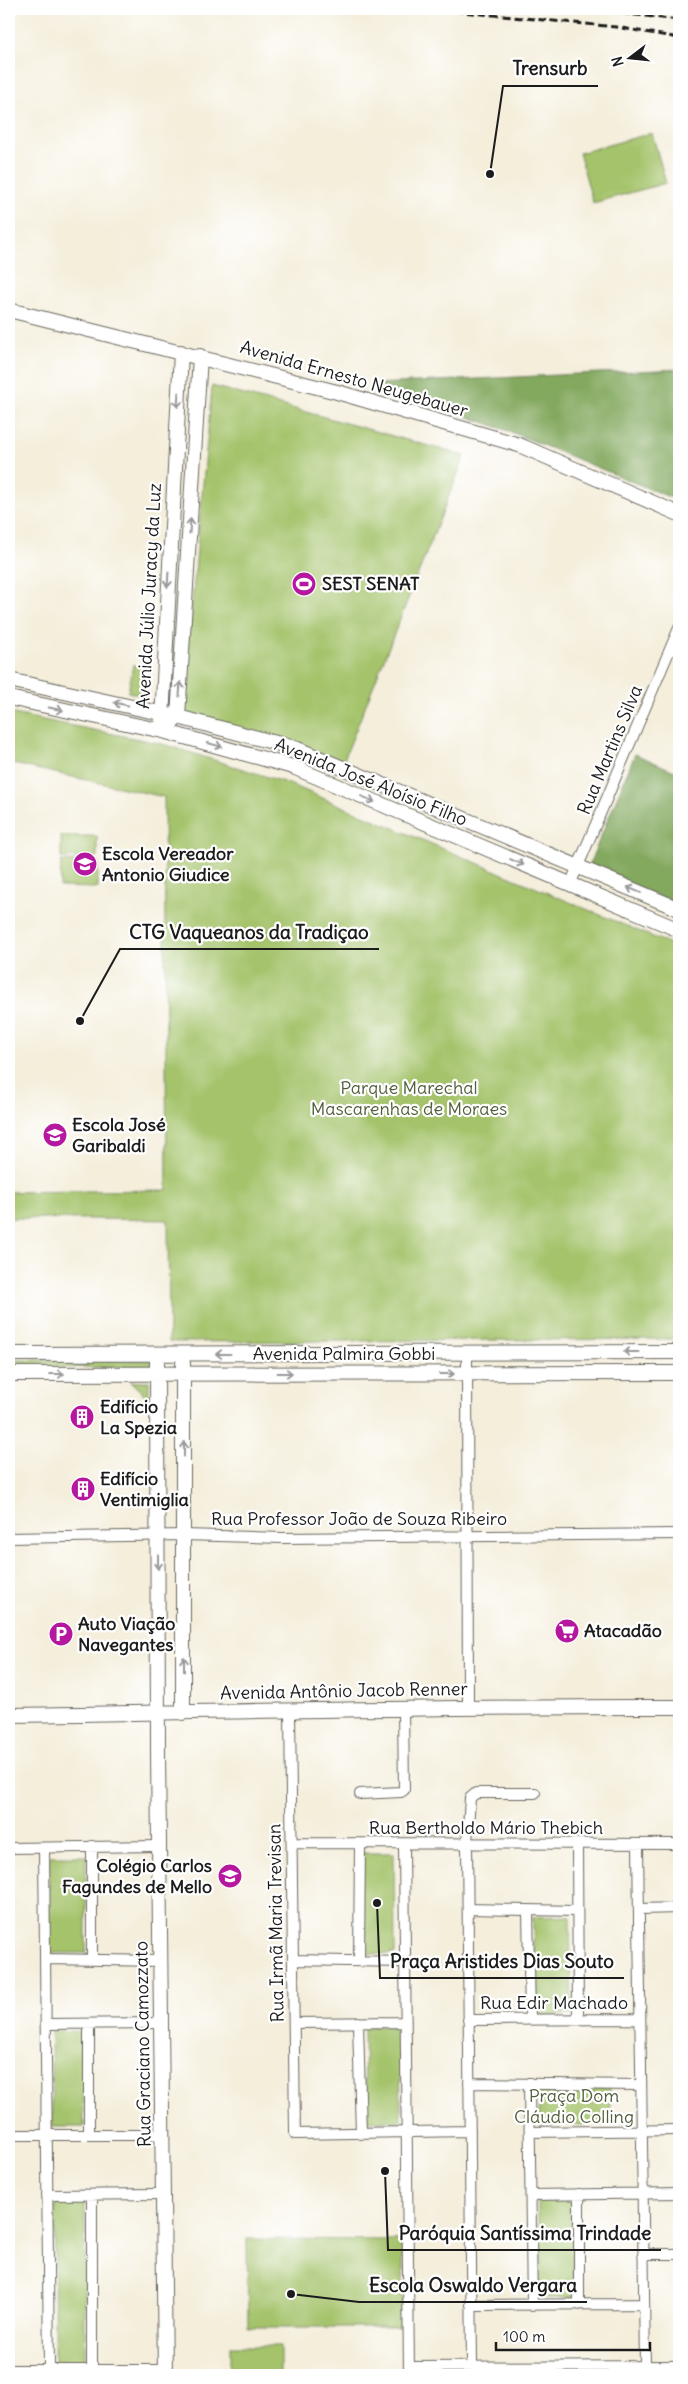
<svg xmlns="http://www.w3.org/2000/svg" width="688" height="2384" viewBox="0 0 688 2384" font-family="Delius,sans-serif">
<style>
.green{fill:#a4c36b;stroke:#607044}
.forest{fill:#83a95f;stroke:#50623e}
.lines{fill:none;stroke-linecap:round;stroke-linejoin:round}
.street-casing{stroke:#68665f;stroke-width:12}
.secondary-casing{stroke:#68665f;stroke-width:16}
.street{stroke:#fff;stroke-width:10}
.secondary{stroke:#fff;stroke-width:14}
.rail{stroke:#1c1c1c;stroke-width:3;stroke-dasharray:8 4;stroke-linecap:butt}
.oneway{stroke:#999}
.labels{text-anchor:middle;stroke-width:4.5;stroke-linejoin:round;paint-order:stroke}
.street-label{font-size:18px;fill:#1c1c1c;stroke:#fff}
.poi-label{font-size:18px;font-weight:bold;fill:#1c1c1c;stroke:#fff;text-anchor:start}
.park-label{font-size:18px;fill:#525f3c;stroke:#fff}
.leader{fill:none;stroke:#1c1c1c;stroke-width:2}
.callout-dot{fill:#1c1c1c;stroke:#fff;stroke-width:2}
.callout-label{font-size:19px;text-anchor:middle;font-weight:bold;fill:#1c1c1c;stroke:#fff;stroke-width:4.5;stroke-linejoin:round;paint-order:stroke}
</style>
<rect width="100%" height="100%" fill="#fff"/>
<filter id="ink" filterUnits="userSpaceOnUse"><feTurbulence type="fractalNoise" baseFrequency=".02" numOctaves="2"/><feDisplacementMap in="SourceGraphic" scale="10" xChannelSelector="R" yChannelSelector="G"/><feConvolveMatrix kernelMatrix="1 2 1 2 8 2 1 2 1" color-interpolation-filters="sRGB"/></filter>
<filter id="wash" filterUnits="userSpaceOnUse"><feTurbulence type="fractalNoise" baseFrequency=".0096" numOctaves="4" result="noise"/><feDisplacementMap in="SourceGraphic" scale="20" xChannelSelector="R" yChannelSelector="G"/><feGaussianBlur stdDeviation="1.12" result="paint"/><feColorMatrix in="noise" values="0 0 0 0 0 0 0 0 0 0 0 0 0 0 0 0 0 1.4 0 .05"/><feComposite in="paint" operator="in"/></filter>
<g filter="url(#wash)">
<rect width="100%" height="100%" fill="#f4eedb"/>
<!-- green -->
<path class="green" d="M652,133L666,183L593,203L579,153Z
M212,386L465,456L343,762L182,713Z
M133,665L145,667L140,695L128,692Z
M9,713L163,744L287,783L679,948V1339L169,1342L168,1220L9,1218V1192L167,1190L164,797L9,763Z
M61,836H97V857L61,858Z
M61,861L98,862V888L60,887Z
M9,1360H151V1367L9,1368Z
M149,1381V1399L131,1382Z
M359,1853H394L395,1954H361Z
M49,1856H86V1953H49Z
M570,1916L572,2015H534L533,1917Z
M400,2026L401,2121H365L364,2027Z
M51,2031H83L84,2127H52Z
M539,2088H610V2124L539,2125Z
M55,2199H85V2362H54Z
M538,2200H574V2298H538Z
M247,2239L403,2240V2327H248Z
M230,2346H280V2375H230Z"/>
<!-- forest -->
<path class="forest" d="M679,369V501L511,432L375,384Z
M635,754L679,773V905L588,867Z"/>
</g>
<g filter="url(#ink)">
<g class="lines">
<defs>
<path id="street" d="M570,885L679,628
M467,1353L468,1706
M9,1538L184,1535L283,1538L679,1534
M290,1712L295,2134L470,2131
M360,1794L401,1792L404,1790L403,1708
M292,1843L679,1844
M404,1844L409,2375
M577,1844L578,2019
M638,1845L645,2366
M9,1848L159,1846
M44,1848L49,2371
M468,1909L577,1911
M639,1909L679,1908
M528,1910L530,2019
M45,1959L161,1961
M92,1960V1846
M293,1960L405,1962
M359,1961L360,1844
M468,2020L640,2019
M358,2022L361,2134
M294,2023L406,2022
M46,2024L162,2023
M469,2083L641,2085
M529,2083L532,2306
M530,2132L679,2130
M9,2135H163
M89,2135V2024
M579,2194V2305
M47,2195L163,2194
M531,2195L679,2193
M643,2254H679
M471,2305L644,2304
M472,2366L467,1843L470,1798L476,1793H535
M409,2367L679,2366
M9,2370H165
M92,2371V2195"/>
<path id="secondary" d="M9,310L337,392L519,445L679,514
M9,680L178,717L295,748L679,909
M9,698L163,731L293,767L679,930
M162,720L181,352
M173,722L178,717L200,356
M9,1354L679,1352
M157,1355L158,1754L165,2375
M183,1363V1713
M9,1374L679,1373
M9,1715C232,1712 456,1706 679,1707"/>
</defs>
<!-- street casing -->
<use href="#street" class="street-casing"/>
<!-- secondary casing -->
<use href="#secondary" class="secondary-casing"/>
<!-- street -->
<use href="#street" class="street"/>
<!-- secondary -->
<use href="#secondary" class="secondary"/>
<!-- rail -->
<path class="rail" d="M431,9L616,27L679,38
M586,9L679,20"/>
</g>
<!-- one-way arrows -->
<defs><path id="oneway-shaft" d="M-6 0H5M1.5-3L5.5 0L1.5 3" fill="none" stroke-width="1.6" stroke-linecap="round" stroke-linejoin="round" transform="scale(1.25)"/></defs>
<g class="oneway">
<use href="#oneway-shaft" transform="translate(178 400) rotate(93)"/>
<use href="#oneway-shaft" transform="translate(190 526) rotate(-86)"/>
<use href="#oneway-shaft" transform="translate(168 580) rotate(93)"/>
<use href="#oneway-shaft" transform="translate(180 689) rotate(-86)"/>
<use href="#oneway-shaft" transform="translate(121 704) rotate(-168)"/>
<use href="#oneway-shaft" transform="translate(56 709) rotate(12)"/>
<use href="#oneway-shaft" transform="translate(215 745) rotate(15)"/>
<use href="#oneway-shaft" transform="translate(368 799) rotate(23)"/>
<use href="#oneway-shaft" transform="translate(517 862) rotate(23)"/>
<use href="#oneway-shaft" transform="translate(634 890) rotate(-157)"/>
<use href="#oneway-shaft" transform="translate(631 1352) rotate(180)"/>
<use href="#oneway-shaft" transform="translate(223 1354) rotate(180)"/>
<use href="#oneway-shaft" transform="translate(285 1373)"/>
<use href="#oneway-shaft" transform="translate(57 1374)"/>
<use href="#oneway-shaft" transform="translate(447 1374)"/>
<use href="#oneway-shaft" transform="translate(184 1449) rotate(-90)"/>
<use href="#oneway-shaft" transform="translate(158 1562) rotate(90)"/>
<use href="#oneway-shaft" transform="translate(184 1664) rotate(-90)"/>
</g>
</g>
<!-- icons -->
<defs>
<symbol id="stadium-disc" viewBox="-11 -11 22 22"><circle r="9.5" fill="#b5179e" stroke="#fff"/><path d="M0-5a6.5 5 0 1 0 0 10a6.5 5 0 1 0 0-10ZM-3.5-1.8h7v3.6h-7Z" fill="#fff"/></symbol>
<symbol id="school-disc" viewBox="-11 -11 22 22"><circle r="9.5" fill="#b5179e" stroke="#fff"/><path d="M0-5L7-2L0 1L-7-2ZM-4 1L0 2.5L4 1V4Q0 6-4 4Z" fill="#fff"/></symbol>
<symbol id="building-disc" viewBox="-11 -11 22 22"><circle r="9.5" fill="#b5179e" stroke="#fff"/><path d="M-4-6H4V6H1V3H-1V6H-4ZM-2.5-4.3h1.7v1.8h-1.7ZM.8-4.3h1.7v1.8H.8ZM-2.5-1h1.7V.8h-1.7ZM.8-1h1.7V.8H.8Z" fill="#fff"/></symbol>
<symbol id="supermarket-disc" viewBox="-11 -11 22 22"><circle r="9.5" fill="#b5179e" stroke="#fff"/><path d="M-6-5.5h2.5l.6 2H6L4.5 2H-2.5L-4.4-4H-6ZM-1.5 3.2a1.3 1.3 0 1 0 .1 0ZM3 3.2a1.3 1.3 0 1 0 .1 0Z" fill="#fff"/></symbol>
<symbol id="parking-disc" viewBox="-11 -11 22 22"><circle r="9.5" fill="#b5179e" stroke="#fff"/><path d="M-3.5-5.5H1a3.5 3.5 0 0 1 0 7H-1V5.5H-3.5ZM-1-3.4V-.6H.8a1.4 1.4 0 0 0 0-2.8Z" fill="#fff"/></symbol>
</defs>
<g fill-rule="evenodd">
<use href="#stadium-disc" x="290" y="570" width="28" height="28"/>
<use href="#school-disc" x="71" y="850" width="28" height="28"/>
<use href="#school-disc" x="41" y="1121" width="28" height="28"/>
<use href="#building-disc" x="68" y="1403" width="28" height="28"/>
<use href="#building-disc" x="69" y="1475" width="28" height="28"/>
<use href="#supermarket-disc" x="553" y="1617" width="28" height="28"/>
<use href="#parking-disc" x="47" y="1620" width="28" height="28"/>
<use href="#school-disc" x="216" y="1862" width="28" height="28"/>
</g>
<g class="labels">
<!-- street labels -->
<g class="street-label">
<text transform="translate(354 379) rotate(16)" y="6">Avenida Ernesto Neugebauer</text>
<text transform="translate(149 596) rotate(-87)" y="6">Avenida Júlio Juracy da Luz</text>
<text transform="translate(610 750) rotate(-67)" y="6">Rua Martins Silva</text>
<text transform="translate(371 782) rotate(22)" y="6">Avenida José Aloísio Filho</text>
<text x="344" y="1360">Avenida Palmira Gobbi</text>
<text x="359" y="1525">Rua Professor João de Souza Ribeiro</text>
<text transform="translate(344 1691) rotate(-1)" y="6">Avenida Antônio Jacob Renner</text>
<text x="486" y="1834">Rua Bertholdo Mário Thebich</text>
<text transform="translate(276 1923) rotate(-91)" y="6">Rua Irmã Maria Trevisan</text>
<text x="554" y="2009">Rua Edir Machado</text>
<text transform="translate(143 2044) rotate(-91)" y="6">Rua Graciano Camozzato</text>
</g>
<!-- poi labels -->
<g class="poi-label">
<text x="322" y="590">SEST SENAT</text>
<text x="102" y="860">Escola Vereador<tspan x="102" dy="21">Antonio Giudice</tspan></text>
<text x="72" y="1131">Escola José<tspan x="72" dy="21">Garibaldi</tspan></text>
<text x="100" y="1413">Edifício<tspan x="100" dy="21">La Spezia</tspan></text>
<text x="100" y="1485">Edifício<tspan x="100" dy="21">Ventimiglia</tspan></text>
<text x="78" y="1630">Auto Viação<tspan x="78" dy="21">Navegantes</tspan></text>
<text x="584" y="1637">Atacadão</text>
<text x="212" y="1872" text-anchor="end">Colégio Carlos<tspan x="212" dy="21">Fagundes de Mello</tspan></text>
</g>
<!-- park labels -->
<g class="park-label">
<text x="409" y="1094">Parque Marechal<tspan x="409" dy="21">Mascarenhas de Moraes</tspan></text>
<text x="574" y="2102">Praça Dom<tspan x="574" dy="21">Cláudio Colling</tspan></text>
</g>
</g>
<!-- callouts -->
<path class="leader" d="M490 174L503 86H598M80 1021L120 949H379M377 1903L380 1978H624M385 2171L388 2250H661M291 2294L359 2302H587"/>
<g class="callout-dot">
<circle cx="490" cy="174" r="5"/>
<circle cx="80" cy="1021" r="5"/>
<circle cx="377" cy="1903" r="5"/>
<circle cx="385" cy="2171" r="5"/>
<circle cx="291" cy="2294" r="5"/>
</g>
<g class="callout-label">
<text x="550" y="75">Trensurb</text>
<text x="249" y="939">CTG Vaqueanos da Tradiçao</text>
<text x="502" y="1968">Praça Aristides Dias Souto</text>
<text x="525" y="2240">Paróquia Santíssima Trindade</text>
<text x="473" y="2292">Escola Oswaldo Vergara</text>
</g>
<!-- margin -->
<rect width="688" height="2384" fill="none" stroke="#fff" stroke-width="30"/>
<!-- north arrow -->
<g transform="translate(630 58) rotate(254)" stroke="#ffffff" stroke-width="4" paint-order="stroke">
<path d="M0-4L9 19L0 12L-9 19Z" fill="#1c1c1c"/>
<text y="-8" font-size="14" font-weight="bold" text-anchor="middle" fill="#1c1c1c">N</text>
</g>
<!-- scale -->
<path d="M496 2342v8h154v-8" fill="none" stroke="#1c1c1c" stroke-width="2.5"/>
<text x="503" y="2342" font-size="15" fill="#1c1c1c" stroke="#ffffff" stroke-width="4" paint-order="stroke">100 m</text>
</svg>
